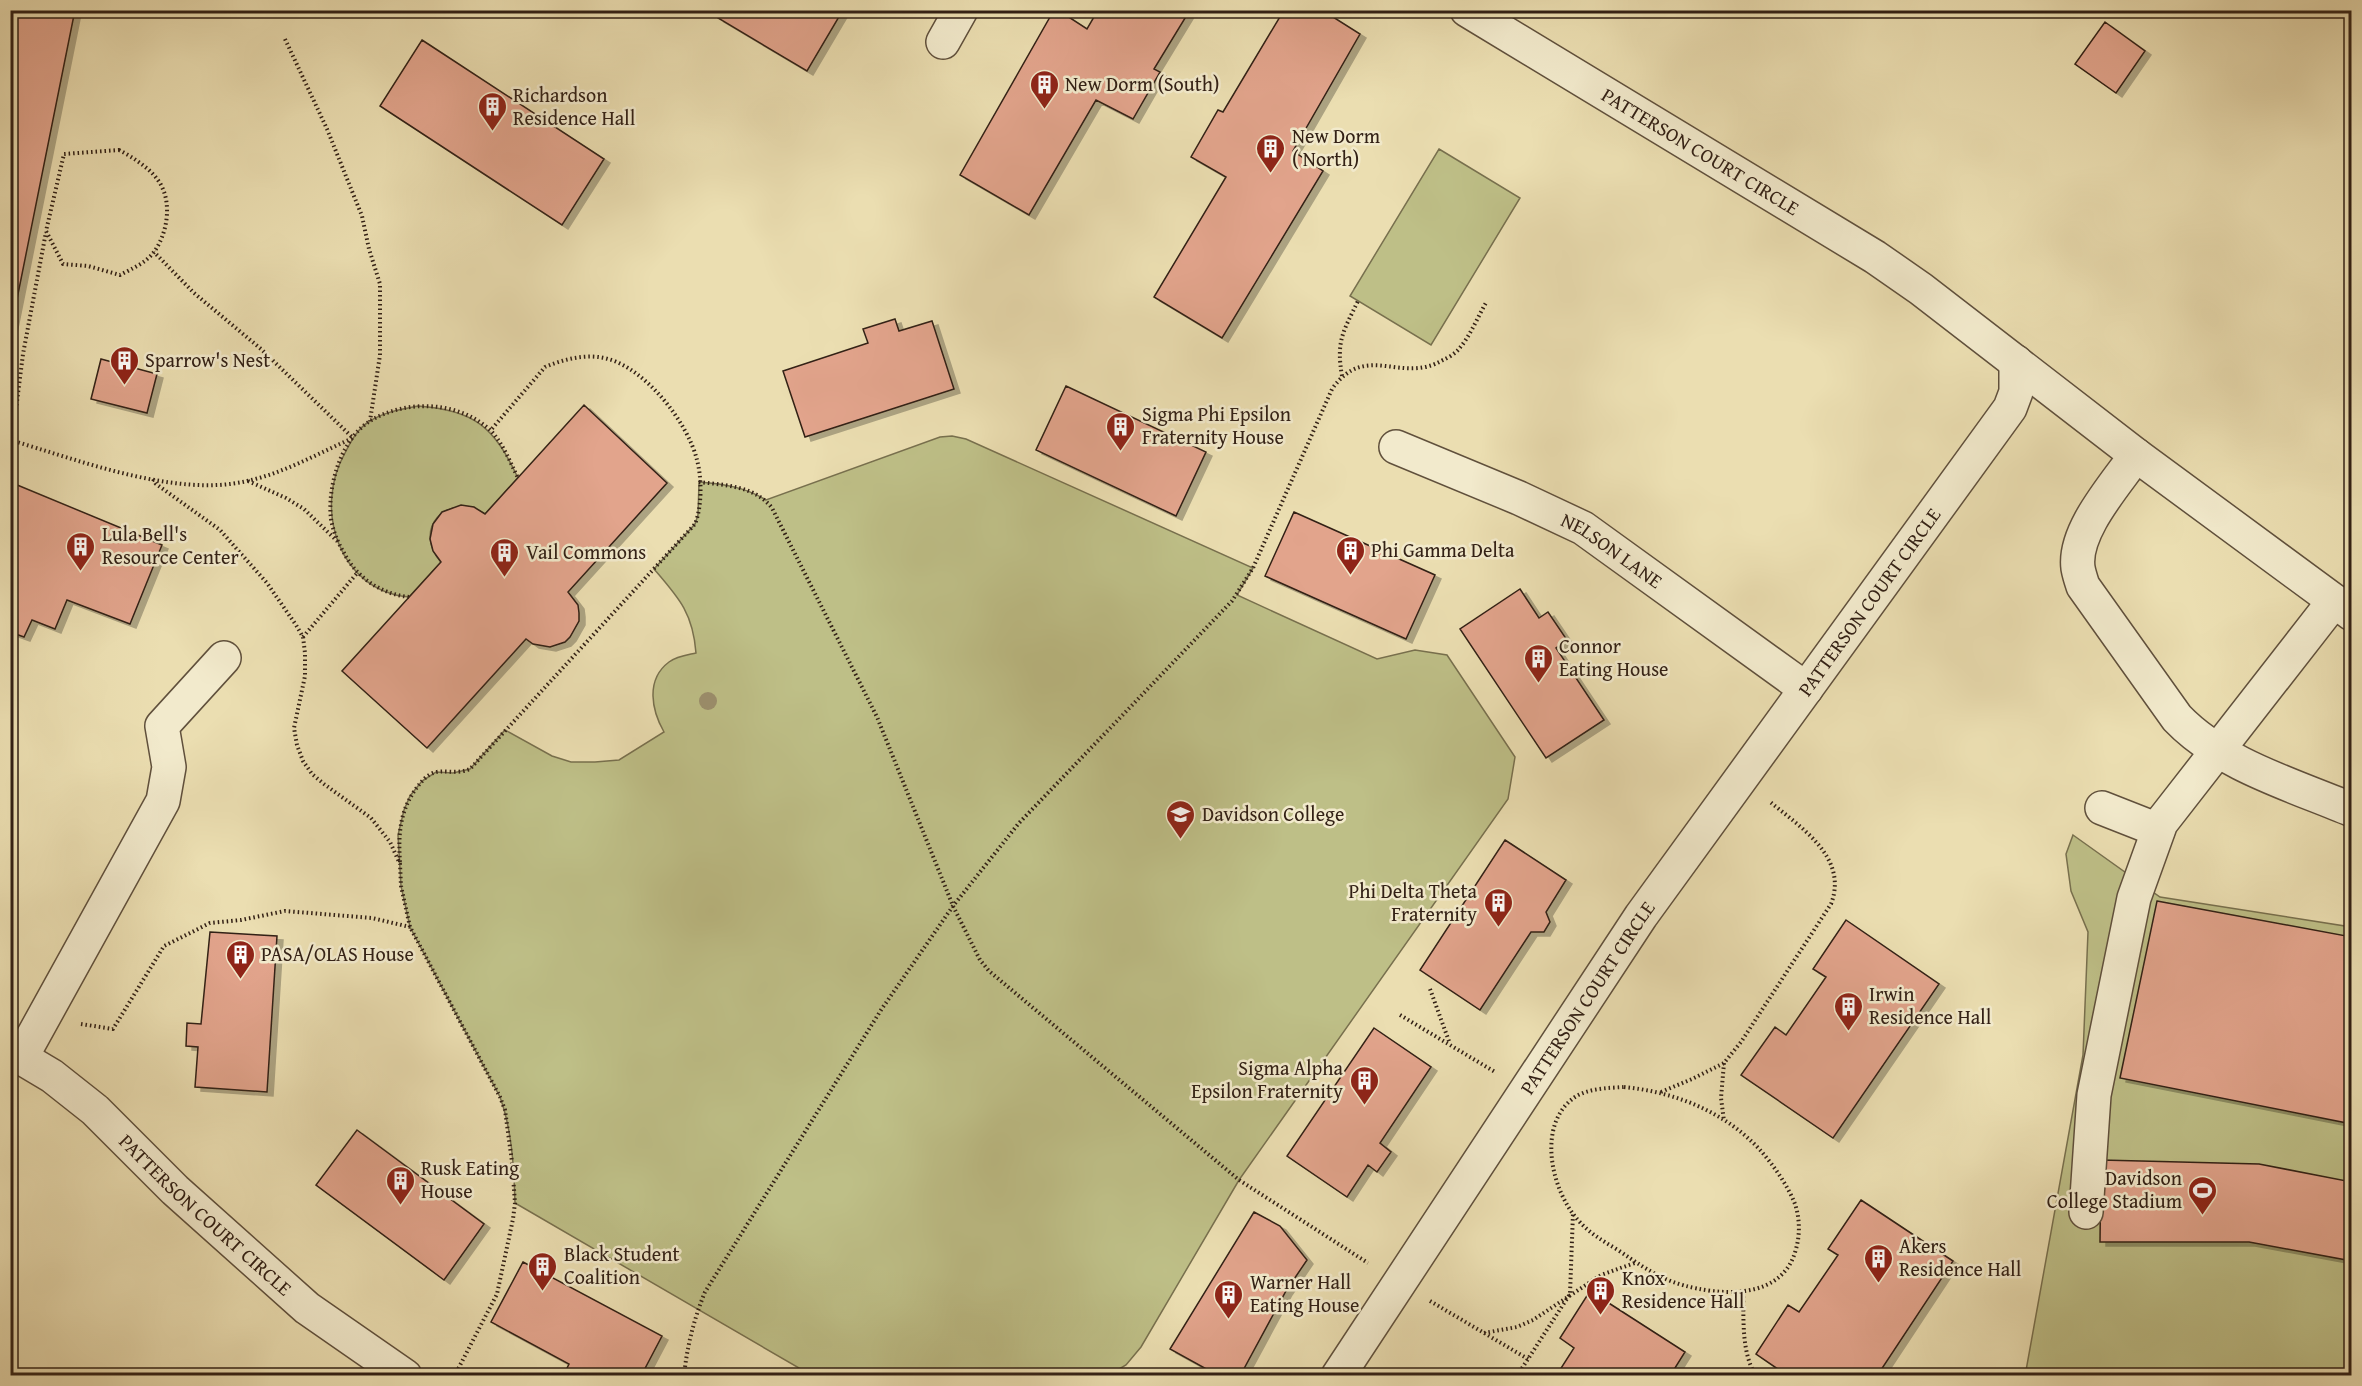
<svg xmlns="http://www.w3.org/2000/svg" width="2362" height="1386" viewBox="0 0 2362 1386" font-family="'Gentium Book Plus',serif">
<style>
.green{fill:#bebf87;stroke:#78704e;stroke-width:1.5}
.building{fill:#e2a48c;stroke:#322015;stroke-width:1.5;filter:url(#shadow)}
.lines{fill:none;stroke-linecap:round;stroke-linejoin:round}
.minor-casing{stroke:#60503c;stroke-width:36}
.path{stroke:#322015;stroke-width:4;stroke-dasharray:1.5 3;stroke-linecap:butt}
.minor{stroke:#f2eacc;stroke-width:33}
.tree{fill:#9c906e}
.labels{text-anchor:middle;stroke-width:5;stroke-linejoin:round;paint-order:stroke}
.poi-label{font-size:20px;fill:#322015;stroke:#f2eacc;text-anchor:start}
.street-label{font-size:20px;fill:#322015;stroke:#f2eacc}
</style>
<defs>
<filter id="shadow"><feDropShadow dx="6" dy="4" stdDeviation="0" flood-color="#0004"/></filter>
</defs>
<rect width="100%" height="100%" fill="#ebdeb1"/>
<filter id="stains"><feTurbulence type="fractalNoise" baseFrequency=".00333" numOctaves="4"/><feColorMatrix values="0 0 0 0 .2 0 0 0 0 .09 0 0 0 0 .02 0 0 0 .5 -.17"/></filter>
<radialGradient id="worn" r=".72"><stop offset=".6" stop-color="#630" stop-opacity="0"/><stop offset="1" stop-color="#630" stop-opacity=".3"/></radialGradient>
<!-- green -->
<path class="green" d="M1439,149L1520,198L1431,345L1350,296Z
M418,406C475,410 494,427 518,478L485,514C446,491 412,530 441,562L409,597C339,591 313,509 345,453C351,441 358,428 370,421C384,412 402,409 418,406Z
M952,436L966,439L1253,568L1237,595L1377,659L1415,650L1447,655L1515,757L1508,799L1239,1180L1141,1347L1126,1365L1109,1375H811L515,1203C514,1168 512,1130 500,1097L410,927L401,886L398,835L404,810L410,796L422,781L436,772L453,773L470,769L505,730L552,756L571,762H595L619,760L664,732C652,711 645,680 669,662C677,656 687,655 696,653C693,613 679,598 654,569L695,524L698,515L699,482C724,484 745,487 766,500L940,437Z
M2073,835L2160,897L2351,927V1375L2025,1376L2083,1055L2088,932L2071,891L2066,854Z"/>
<!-- building -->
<path class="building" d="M10,10H75L10,334Z
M722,10H843L807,71L718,18Z
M1054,10H1058L1087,29L1098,10H1190L1154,69L1160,72L1133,119L1096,100L1029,215L960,175Z
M1284,10H1322L1360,34L1293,151L1323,171L1222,338L1154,297L1226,177L1191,157L1218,110L1223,112Z
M2105,22L2145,51L2116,93L2075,64Z
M422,40L604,159L562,225L380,106Z
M895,319L899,331L932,321L954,389L805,437L783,371L868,343L863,329Z
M101,359L157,374L147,413L91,399Z
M1066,386L1206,452L1176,516L1036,450Z
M584,405L667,483L568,592L578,605L579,613V621L570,637L565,642L550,647L533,644L526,639L427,748L342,671L441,562L433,551L430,539L433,524L442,512L461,505L474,507L485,514Z
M10,482L162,545L130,624L67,600L55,629L32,620L24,637L10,632Z
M1294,512L1435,575L1406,639L1265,576Z
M1520,589L1539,618L1548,612L1567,640L1556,648L1604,720L1546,758L1460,629Z
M1505,840L1566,880L1546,912L1550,922L1544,932H1531L1480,1010L1420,970Z
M2157,901L2352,937V1124L2120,1078Z
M1846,920L1939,984L1833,1138L1741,1075L1775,1027L1786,1035L1826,977L1813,969Z
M210,932L277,936L267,1092L195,1087L198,1047L186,1046L187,1023L201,1024Z
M1374,1028L1431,1067L1380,1143L1391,1152L1377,1172L1368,1165L1347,1197L1287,1156Z
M357,1130L484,1224L444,1280L316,1185Z
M2101,1160L2259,1164L2352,1182V1261L2249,1242H2100Z
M1861,1200L1953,1261L1877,1376H1788L1756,1354L1788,1305L1799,1312L1838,1255L1828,1249Z
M1254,1212L1280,1226L1307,1260L1286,1291L1240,1376H1219L1170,1349Z
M523,1262L662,1336L641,1376H563L569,1364L491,1322Z
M1590,1291L1685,1352L1670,1376H1556L1574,1348L1560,1338Z"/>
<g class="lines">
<defs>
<g id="minor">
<path id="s1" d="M1467,10L1875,257L1921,289L2136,455L2352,614"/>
<path d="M943,42L961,10"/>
<path id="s2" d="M1396,447L1519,498L1583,528L1806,689"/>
<path d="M2136,455C2116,484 2073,531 2078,568C2079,574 2081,580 2083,586L2177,718C2222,765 2293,785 2352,810"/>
<path d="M2102,808L2158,830"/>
<path id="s3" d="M10,1051L52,1076L95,1110L175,1190L307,1308L405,1376"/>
<path d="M21,1058L163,801L169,767L162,726L224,658"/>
<path d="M2086,1212L2094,1095L2134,898L2161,823L2334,601"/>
<path id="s4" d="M1338,1376L1641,916L2010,408L2016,392V362"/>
</g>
</defs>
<!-- minor casing -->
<use href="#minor" class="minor-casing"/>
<!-- path -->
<path class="path" d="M285,39L327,129L362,216L369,249L380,284V355L370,421
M119,150C134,158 153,170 161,185C172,205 167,234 154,252C146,263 131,269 120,275L88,266L63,264L46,231L64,154Z
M1342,376C1336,341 1343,332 1358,301
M10,440C79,460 176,498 247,481C284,473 319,453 353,438L261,349L194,293L154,252
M12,441L23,354L46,232
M153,479L156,484L220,530L267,583L296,625L303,637L305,653V676L294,728L297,745L303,761L312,774L324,784L371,818L390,842L400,864L401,886L410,927L500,1097L505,1110L512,1162L515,1203L513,1219L497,1294L456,1373
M248,481L286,498L304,509L337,541
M699,482C725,485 755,486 772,508L877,717L953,906L980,960L989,971L1239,1180L1368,1263
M409,597C381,594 357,578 344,553C338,543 333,531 331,519C327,487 341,439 370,421C406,399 459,401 490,430C503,443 510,462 518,478
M303,637L358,572
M400,862C398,833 400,809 418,786C422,781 427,775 433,773C443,769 456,775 470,769L695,524C702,507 702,478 697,460C688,423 646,369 608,359C588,353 564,359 545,367L490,431
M1430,989L1450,1044
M1400,1015L1495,1072
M81,1024L113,1029L164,946L210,923L241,920L285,911L372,918L410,927
M1724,1063L1721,1098L1724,1121
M1624,1087C1675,1092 1726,1112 1761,1151C1774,1166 1788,1186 1795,1204C1800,1219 1800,1235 1796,1249C1786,1288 1748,1295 1712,1291C1669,1285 1653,1274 1618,1250C1603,1241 1589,1233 1578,1220C1551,1190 1536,1124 1575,1097C1589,1088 1609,1088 1624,1087Z
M1661,1092L1692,1079L1724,1063L1741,1042L1831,904C1849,857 1800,827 1769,801
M1743,1292C1744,1320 1741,1352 1756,1376
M1430,1301L1528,1359
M1484,1333L1517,1327L1533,1320L1601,1275L1635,1263
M684,1376C687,1346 694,1319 705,1292L881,1010L953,906L1019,823L1232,601L1253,568L1332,389C1366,341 1401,385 1443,360C1448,358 1454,354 1458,350C1470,337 1478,316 1487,301
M1517,1376L1570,1294L1573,1213"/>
<!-- minor -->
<use href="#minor" class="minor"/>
</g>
<!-- trees -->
<circle class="tree" cx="708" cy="701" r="9"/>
<!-- icons -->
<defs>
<symbol id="building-pin" viewBox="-11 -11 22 30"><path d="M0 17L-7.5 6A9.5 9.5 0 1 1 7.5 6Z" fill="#8f2418" stroke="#f2eacc"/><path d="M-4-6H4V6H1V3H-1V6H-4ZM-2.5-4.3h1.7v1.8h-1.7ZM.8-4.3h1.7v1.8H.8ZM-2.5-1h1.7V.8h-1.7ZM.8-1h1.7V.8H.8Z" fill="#fff"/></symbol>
<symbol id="university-pin" viewBox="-11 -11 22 30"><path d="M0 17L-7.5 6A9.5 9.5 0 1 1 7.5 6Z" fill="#8f2418" stroke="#f2eacc"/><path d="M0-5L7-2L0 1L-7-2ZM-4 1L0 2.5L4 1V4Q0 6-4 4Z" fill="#fff"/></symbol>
<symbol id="stadium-pin" viewBox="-11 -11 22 30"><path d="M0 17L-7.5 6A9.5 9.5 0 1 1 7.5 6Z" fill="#8f2418" stroke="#f2eacc"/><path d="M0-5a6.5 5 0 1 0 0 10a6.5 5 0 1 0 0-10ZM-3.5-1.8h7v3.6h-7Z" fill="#fff"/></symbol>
</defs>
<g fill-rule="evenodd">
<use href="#building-pin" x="1028" y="68" width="33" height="45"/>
<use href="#building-pin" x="476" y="90" width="33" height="45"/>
<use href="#building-pin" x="1254" y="132" width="33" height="45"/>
<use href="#building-pin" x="108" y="344" width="33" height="45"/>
<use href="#building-pin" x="1104" y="410" width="33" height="45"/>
<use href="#building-pin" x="64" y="530" width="33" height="45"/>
<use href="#building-pin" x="1334" y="534" width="33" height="45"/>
<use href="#building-pin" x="488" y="536" width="33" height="45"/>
<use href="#building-pin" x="1522" y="642" width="33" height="45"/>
<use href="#university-pin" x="1164" y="798" width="33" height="45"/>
<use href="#building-pin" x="1482" y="886" width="33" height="45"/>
<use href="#building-pin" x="224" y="938" width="33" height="45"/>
<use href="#building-pin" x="1832" y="990" width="33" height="45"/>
<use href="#building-pin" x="1348" y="1064" width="33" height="45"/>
<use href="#building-pin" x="384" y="1164" width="33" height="45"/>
<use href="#stadium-pin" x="2186" y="1174" width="33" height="45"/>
<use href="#building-pin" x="1862" y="1242" width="33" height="45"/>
<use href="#building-pin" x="526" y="1250" width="33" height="45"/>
<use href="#building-pin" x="1584" y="1274" width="33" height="45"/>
<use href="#building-pin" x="1212" y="1278" width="33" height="45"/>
</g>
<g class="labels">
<!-- poi labels -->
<g class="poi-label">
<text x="1065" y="91">New Dorm (South)</text>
<text x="513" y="102">Richardson<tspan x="513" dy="23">Residence Hall</tspan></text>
<text x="1292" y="143">New Dorm<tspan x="1292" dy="23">( North)</tspan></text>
<text x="145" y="367">Sparrow's Nest</text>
<text x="1142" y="421">Sigma Phi Epsilon<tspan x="1142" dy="23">Fraternity House</tspan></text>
<text x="102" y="541">Lula Bell's<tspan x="102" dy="23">Resource Center</tspan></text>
<text x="1371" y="557">Phi Gamma Delta</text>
<text x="526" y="559">Vail Commons</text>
<text x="1559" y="653">Connor<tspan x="1559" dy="23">Eating House</tspan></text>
<text x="1202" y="821">Davidson College</text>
<text x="1477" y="898" text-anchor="end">Phi Delta Theta<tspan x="1477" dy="23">Fraternity</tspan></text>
<text x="261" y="961">PASA/OLAS House</text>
<text x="1869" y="1001">Irwin<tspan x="1869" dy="23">Residence Hall</tspan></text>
<text x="1343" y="1075" text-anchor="end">Sigma Alpha<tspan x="1343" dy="23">Epsilon Fraternity</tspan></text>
<text x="421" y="1175">Rusk Eating<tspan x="421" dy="23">House</tspan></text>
<text x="2182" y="1185" text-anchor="end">Davidson<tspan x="2182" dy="23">College Stadium</tspan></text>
<text x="1899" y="1253">Akers<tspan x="1899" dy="23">Residence Hall</tspan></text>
<text x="564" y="1261">Black Student<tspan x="564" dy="23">Coalition</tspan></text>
<text x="1622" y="1285">Knox<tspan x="1622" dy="23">Residence Hall</tspan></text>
<text x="1250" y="1289">Warner Hall<tspan x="1250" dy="23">Eating House</tspan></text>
</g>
<!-- street labels -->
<g class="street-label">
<text dy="7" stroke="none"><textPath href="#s1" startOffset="273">PATTERSON COURT CIRCLE</textPath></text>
<text dy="7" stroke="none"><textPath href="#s2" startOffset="240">NELSON LANE</textPath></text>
<text dy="7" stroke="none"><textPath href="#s4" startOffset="939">PATTERSON COURT CIRCLE</textPath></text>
<text dy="7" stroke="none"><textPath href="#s4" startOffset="453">PATTERSON COURT CIRCLE</textPath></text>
<text dy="7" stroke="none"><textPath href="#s3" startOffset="256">PATTERSON COURT CIRCLE</textPath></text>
</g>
</g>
<!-- margin -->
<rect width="2362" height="1386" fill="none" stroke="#ebdeb1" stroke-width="36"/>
<rect x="12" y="12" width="2338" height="1362" fill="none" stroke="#322015" stroke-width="3"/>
<rect x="18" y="18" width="2326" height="1350" fill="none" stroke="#322015" stroke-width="1.5"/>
<rect width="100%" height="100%" filter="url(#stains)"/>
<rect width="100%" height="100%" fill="url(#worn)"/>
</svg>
